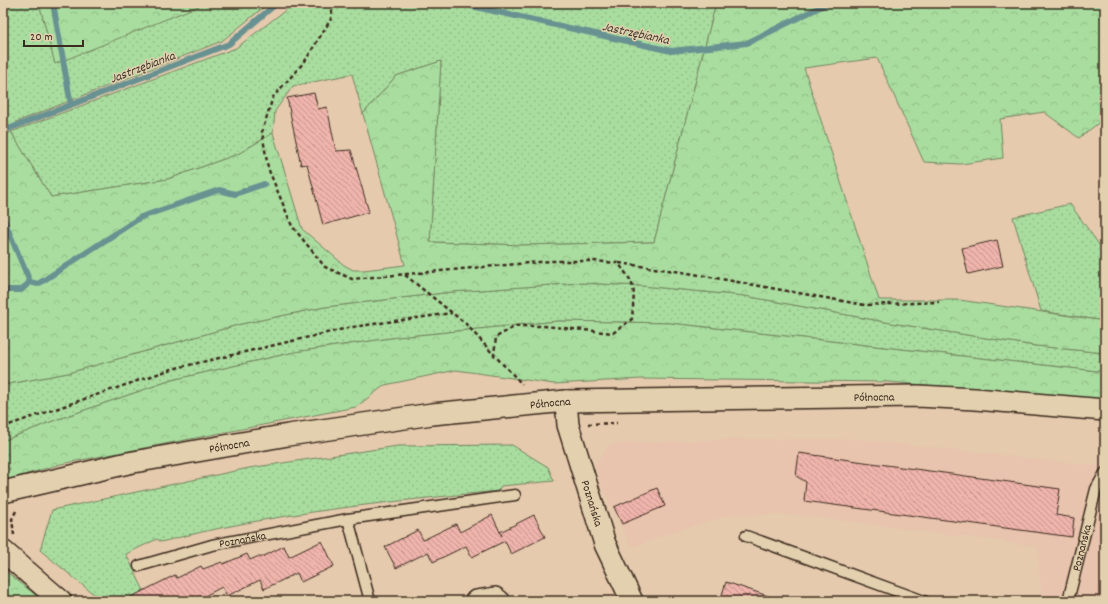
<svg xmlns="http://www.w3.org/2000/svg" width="1108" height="604" viewBox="0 0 1108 604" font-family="Dekko,sans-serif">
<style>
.built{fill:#e8c3ad}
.grass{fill:url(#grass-dots);stroke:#72845e}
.forest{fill:url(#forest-crowns);stroke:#72845e}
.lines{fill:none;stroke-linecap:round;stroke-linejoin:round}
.stream{stroke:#689291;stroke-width:6}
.building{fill:url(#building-back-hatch);stroke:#3b2a1e}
.service-casing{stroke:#3b2a1e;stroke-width:13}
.minor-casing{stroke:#3b2a1e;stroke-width:24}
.path{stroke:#3b2a1e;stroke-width:2.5;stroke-dasharray:4 3;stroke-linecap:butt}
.service{stroke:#e3d0ae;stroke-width:10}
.minor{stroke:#e3d0ae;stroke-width:21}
.labels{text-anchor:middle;stroke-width:3;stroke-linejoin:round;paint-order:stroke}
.street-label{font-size:12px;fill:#3b2a1e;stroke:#e3d0ae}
.water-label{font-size:13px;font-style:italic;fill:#423b31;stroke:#e3d0ae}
</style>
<defs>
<pattern id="grass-dots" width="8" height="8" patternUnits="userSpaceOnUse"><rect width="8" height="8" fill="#a9dd9f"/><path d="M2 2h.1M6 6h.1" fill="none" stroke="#92be88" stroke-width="1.8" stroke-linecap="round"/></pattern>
<pattern id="forest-crowns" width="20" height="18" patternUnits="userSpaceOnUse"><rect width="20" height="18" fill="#a9dd9f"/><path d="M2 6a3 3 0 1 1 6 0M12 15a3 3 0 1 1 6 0" fill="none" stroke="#92be88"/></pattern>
<pattern id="building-back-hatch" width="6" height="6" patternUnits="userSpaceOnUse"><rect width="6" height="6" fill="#efb4ac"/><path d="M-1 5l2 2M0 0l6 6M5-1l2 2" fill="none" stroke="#c3938b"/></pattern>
</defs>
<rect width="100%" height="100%" fill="#e5caae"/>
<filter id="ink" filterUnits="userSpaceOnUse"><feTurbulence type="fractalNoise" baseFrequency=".025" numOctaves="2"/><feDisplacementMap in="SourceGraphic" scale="8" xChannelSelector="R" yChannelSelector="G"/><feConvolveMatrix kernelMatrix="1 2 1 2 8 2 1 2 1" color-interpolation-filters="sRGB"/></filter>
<g filter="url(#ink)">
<!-- built -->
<path class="built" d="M739,439H854L1105,467V601H1042L1038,546L801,515L733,514L678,530L632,547L601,484L595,465L611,444Z"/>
<!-- grass -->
<path class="grass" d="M3,3H39L55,63L204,3H269L222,41L16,122L19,125L3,134Z
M312,3H716L654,242L523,245L430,242L441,61L396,76L363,114L352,74L293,86L275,111L273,133L238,154L168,179L51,197L11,132L236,48L291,6Z
M1070,204L1105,253V321L1041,311L1013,217Z
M580,283L642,286L745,296L885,322L1036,346L1105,353V372L670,323L558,321L398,337L295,352L172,380L53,421L3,441V385L68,373L241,324L325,307L452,292Z
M512,445L548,467L554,481L501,486L498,491C385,502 271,513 161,542L157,539L126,554L149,601H105L91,592L40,550L52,510L249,468L398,446Z"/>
<!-- forest -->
<path class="forest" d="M39,3H206L55,64Z
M716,3H1105V118L1079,138L1044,112L1000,119L1003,158L961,164L924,162L877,58L804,68L879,300H959L1105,321V353L1036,346L885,322L745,296L642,286L580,283L452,292L325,307L241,324L68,373L3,385V136L11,132L51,197L168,179L238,154L273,133L302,229L344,265L353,270H364L405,265L363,114L396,76L441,61L430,242L523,245L654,242Z
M558,321L670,323L1105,372V400L889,382L641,379L554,384L456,370L385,385L356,407L61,464L3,481V441L53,421L172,380L295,352L398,337Z
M3,569L43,601H3Z"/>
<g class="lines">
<!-- stream -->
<path class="stream" d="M53,3L71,105
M458,3L671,51L747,43L828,3
M3,131L229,44L277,3
M3,218L30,282
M30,282L38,284L141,217L219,190L235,194L264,184
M3,290H21L30,282"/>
</g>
<!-- building -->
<path class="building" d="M314,93L318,109L327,107L336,151L351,150L369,212L323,225L307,164L301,165L287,98Z
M997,240L1003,266L968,274L962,248Z
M799,453L1060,489L1056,515L1074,518L1072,537L804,501L806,482L796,476Z
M657,488L665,506L622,524L614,507Z
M492,515L502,536L500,532L534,515L545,537L511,554L505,541L472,557L466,546L433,562L428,552L396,568L385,547L418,530L423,540L456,524L460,532Z
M322,541L334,566L301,582L297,573L264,589L260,580L227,596L222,587L195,601H123L175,575L177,578L201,566L203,569L222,562L223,564L247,554L250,560L259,556L260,558L284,546L289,557Z
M726,582L774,598L773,601H720Z"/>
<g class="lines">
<defs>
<g id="service">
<path d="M348,519L370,601"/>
<path d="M746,536L924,601"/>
<path id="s1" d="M139,566L212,545L348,519L515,495"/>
<path id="s2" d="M1068,601L1096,489L1105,473"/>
</g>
<g id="minor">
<path id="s3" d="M566,401L568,425L605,544L632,601"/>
<path id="s4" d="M3,492L128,463L288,435L432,414L566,401L918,396L975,399L1105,410"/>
<path d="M3,551L61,601"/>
<path d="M476,601L495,598L499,601"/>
</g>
</defs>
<!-- service casing -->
<use href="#service" class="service-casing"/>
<!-- minor casing -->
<use href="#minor" class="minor-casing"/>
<!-- path -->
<path class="path" d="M333,3L331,19L305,61L273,97L262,132L268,168L292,226L325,267L352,279L550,261H593L618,263C638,288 634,288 632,319L613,333L544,326H516L496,337L494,355L522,384
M619,263L688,273L865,305L939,302
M405,275L466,324L494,355
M588,424L617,423
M3,427L172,369L352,327L452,313
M3,466L10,469
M14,535L12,519L17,509"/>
<!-- service -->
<use href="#service" class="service"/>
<!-- minor -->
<use href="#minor" class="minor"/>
</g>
</g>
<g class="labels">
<!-- street labels -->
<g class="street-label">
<text dy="4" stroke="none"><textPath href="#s4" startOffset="879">Północna</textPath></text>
<text dy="4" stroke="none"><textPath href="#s4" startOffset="555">Północna</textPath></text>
<text dy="4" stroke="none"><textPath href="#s4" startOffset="231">Północna</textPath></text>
<text dy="4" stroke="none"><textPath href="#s3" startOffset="106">Poznańska</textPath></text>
<text dy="4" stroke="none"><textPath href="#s1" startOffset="107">Poznańska</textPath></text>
<text dy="4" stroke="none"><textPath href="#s2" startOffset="55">Poznańska</textPath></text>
</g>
<!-- water labels -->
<g class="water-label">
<text transform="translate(636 32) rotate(12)" y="5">Jastrzębianka</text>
<text transform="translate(142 66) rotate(-21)" y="5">Jastrzębianka</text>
</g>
</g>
<!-- margin -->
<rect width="1108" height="604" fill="none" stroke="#e3d0ae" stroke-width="16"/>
<rect x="8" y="8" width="1092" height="588" fill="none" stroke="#3b2a1e" stroke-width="1.5" filter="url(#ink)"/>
<!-- scale -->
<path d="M24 40v6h59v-6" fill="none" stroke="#3b2a1e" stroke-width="2"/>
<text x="30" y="40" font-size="12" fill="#3b2a1e" stroke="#e3d0ae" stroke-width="3" paint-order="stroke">20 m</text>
</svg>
